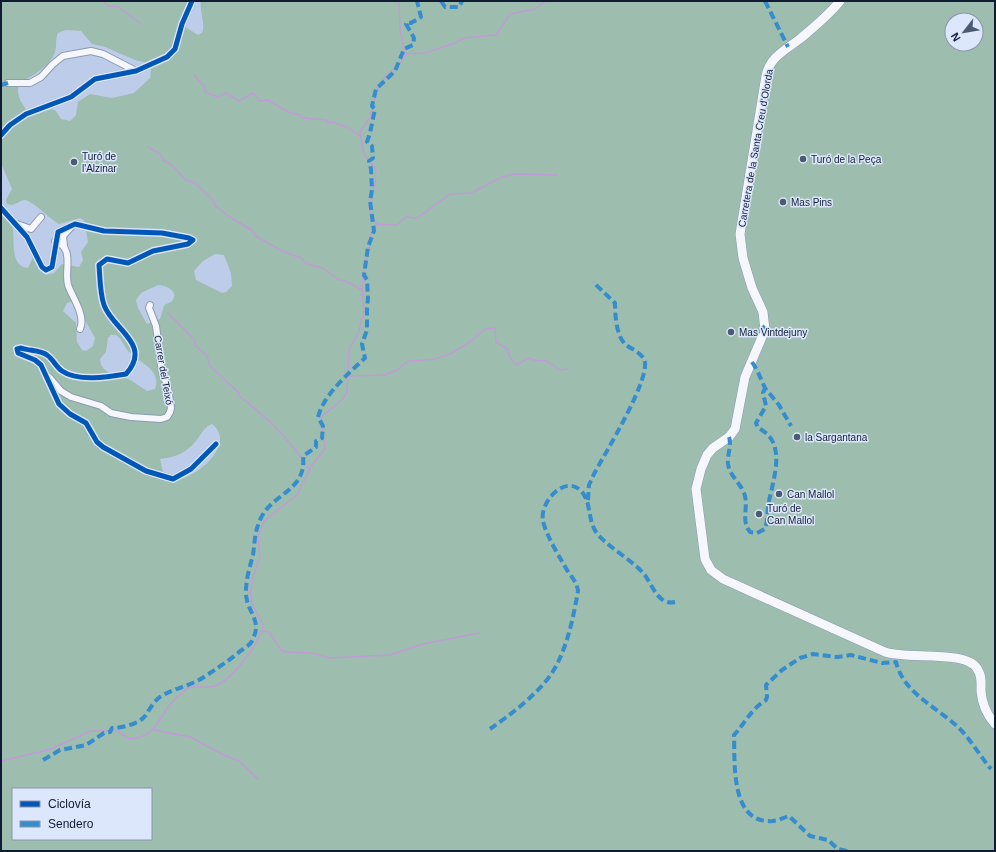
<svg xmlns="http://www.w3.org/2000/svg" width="996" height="852" viewBox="0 0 996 852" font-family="Arial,sans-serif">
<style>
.green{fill:#9dbdaf;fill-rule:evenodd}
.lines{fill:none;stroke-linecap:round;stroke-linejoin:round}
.stream{stroke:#c19bd5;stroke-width:1.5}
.minor-casing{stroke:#8d9ab3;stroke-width:8}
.secondary-casing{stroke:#8d9ab3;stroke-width:10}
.minor{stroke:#f5f7fc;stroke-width:6}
.secondary{stroke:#f5f7fc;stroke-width:9}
.quiet{stroke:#358dce;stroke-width:4;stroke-dasharray:8 4;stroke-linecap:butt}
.cycleway-casing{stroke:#dce7fb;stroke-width:8}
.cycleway{stroke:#0057b8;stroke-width:5}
.poi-dot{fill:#4c5a73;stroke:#dce7fb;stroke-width:1.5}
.labels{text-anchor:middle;stroke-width:3;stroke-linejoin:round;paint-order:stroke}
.street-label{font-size:10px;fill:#0f1c34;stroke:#dce7fb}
.poi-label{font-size:10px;fill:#0f1c34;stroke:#dce7fb;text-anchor:start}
</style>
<rect width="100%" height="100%" fill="#bdcce9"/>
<!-- green -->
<path class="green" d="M1,1H188L179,23L198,35L202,33C206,23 199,12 201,1H995V851H1V215C5,218 10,221 12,226C16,237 8,266 28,268L33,257L39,269L46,275L54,273L62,264L79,267L83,260L81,252L88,242L84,220L80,218L59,224C51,220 31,199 24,200C20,201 16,204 12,205L7,204L6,200L12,189L1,163ZM952,20H976V44H952ZM66,30L81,31L92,44L105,47L135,60L147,63L151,70L150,78L134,93L112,98L90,94L78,102L76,115L70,121L61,119L56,111L52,109L31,116C23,106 15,96 19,83C32,76 50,67 55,52C57,46 55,39 58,33ZM215,254L224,255L231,273L232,286L226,292L222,293L196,280L194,271L203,261ZM158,285C165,285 180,291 172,301C170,303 166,303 164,306L160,319L147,324L138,308L136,300L141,293ZM76,300L80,302L86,322L95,338L93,346L86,351L82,350L77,342L76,323L63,311L67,303ZM111,335H116C122,339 124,346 129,352C139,363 162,369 155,389L147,391C140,387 135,382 128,379C118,374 101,375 100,359L106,352L108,338ZM212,424C240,446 188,486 165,481L160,459C178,457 188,452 199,437C203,431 206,426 212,424ZM13,789H151V839H13Z"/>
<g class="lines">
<!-- stream -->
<path class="stream" d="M103,1L108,6L118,7L140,23
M405,54L425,53L455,43L464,38L496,35L510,14L535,9L546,1
M194,75L204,86L205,92L218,97L226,93L239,101L253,93L260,101L268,100L288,112L300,115L303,118L326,120L328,123L331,122L347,127L360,136
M148,147L160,154L164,161L171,164L186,180L195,183L214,201L215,206L231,218L252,230L256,236L282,251L301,258L307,264L323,268L339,280H344L362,290
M377,224L397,225L406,217L417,218L450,194L471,193L502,177L514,174L557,175
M168,313L195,340V345L207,356L210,366L239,393V396C266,416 291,441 309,469
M350,376L385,375L397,370L408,361L435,359L450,354L470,342L485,329L495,328L496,342L508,349L509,356L516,365L528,358L537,361L545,360L560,370L568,369
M262,631L269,632L281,650L286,652L312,653L330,658L390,655L423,644L479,633
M154,730L190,737L222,754L239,761L258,779
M1,761L48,750L91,731H117L130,739C151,738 156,725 166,710C170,704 177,697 183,692C192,682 204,690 215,686C231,681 261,642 263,625L253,606L250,594L254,573L260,558L258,536L264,521L297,495L312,465L325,449L321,417L342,400L347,392L349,350L359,331L364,310L362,287L364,267L368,255L371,234L377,224L371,214L369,206L375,184L376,169L364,154L360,132L370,117L377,89L385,77L401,62L405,54L400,30L399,1"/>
<defs>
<path id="minor" d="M8,83H30L41,77L53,64L63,56L91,51L103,54L136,71
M1,135L10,125L26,114L71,97L95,79L136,71L167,57L175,49L182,24L192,1
M1,208L27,237L42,267L46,270L52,267L58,232L75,224L104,231L162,233L189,238L193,240L188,244L153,251L128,263L107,259L99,265C100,278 100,294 104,305C112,329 153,344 126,374C108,377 78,382 62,371C56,367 53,359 47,355C40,350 29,351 21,348L17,349L18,353L35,360L41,365L59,404L70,414L86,423L97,442L103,447L146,471L173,479L191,469L216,444
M17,224L31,229L41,217
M55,241C60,243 64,245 66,251C70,261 65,274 68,285C72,297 86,315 80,329
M64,246L63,236L72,226
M49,377L61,391L71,397L101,406L111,413L131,417L161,419L167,417L170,412L171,408L168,388L162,372L156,326L149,308L150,305"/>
<path id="secondary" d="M840,1C829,15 814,27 801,38C786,50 770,56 766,76L740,234L743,258L752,288L763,312L765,330L745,377L735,429L729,437L713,448L707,455L701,469L696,489L705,559L711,570L723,579L885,652C908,660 968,649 978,670C982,677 981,683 981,691C982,704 986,714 995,724"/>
</defs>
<!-- minor casing -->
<use href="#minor" class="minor-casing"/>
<!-- secondary casing -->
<use href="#secondary" class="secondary-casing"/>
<!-- minor -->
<use href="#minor" class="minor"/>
<!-- secondary -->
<use href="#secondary" class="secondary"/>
<!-- quiet -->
<path class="quiet" d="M441,1L445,7H459L462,1
M765,1L788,47
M1,85L8,83
M741,330C751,338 757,334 765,326
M752,362L757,370L765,388L779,405L791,426
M729,437C732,446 727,454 728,464C730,477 742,484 745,496C748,509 741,521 750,532L757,533L765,529C768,520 767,510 769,501C774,477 787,441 758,428L756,423L766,406L763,393L765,388
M588,500L589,485L594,474C604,455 653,376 644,359C640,352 631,349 625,344C616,335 615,314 615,303L593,282
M490,729C510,715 538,694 552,673C567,649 573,619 578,591C577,583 572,577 567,570C560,558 546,535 543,521C539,503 564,475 580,490C592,501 587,519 596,532C606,546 631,559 644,574C652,584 658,606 675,602
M43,760L60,750L86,745L104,733L110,732L112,728C122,728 139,724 145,716C150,709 155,699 163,695C176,688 192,685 204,677C216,669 227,662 238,653C242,649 250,646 252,641C264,619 245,612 246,591C246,579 250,566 253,555C255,542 254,534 260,520C271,493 307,492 303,456L316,447V441L322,438L323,426L318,417C324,394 348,374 365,358L362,344L367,330V308L368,298L367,280L364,275L368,247L374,231L370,201L372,190L371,169L369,161L373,158L372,146L367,142L370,133L375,109L372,106L376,89L395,71L404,49L413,45L414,38L406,24L407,22L411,23L421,17L417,1
M847,851L838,849L828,840L810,836L789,816C782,818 776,822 768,821C730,820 735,760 734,735C746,722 751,709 766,700L767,697L766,685L782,670L800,658L813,654L837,657L851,655L882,663L896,662C904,694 937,707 959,728C971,740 980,756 991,769"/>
<defs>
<path id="cycleway" d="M1,135L10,125L26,114L71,97L95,79L136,71L167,57L175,49L182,24L192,1
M1,208L27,237L42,267L46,270L52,267L58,232L75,224L104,231L162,233L189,238L193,240L188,244L153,251L128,263L107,259L99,265C100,278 100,294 104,305C112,329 153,344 126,374C108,377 78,382 62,371C56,367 53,359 47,355C40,350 29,351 21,348L17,349L18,353L35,360L41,365L59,404L70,414L86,423L97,442L103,447L146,471L173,479L191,469L216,444"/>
</defs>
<!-- cycleway casing -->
<use href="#cycleway" class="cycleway-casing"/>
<!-- cycleway -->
<use href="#cycleway" class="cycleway"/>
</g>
<!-- markers -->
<g class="poi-dot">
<circle cx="803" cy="159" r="4"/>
<circle cx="74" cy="162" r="4"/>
<circle cx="783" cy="202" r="4"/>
<circle cx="731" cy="332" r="4"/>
<circle cx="797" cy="437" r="4"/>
<circle cx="779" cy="494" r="4"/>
<circle cx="759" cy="514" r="4"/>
</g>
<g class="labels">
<!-- street labels -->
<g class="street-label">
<text transform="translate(755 148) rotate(-80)" y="4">Carretera de la Santa Creu d'Olorda</text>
<text transform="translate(164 370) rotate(80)" y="4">Carrer del Teixó</text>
</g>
<!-- poi labels -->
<g class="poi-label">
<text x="82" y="160">Turó de<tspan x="82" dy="12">l'Alzinar</tspan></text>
<text x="811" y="163">Turó de la Peça</text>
<text x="791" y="206">Mas Pins</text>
<text x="739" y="336">Mas Vintdejuny</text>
<text x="805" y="441">la Sargantana</text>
<text x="787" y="498">Can Mallol</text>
<text x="767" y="512">Turó de<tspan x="767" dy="12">Can Mallol</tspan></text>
</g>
</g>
<!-- border -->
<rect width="996" height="852" fill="none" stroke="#0f1c34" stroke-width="4"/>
<!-- legend -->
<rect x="12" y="788" width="140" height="52" fill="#dce7fb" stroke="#8a96ab"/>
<rect x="20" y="801" width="20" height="6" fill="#0057b8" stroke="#8a96ab"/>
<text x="48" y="808" font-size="12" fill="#0f1c34">Ciclovía</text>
<rect x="20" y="821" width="20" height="6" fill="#358dce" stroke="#8a96ab"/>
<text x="48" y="828" font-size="12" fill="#0f1c34">Sendero</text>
<!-- north arrow -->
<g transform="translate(964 32) rotate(239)"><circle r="19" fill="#dce7fb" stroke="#8a96ab"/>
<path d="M0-3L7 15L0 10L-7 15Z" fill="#4c5a73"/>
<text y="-6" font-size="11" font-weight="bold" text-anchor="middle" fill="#0f1c34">N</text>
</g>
</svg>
